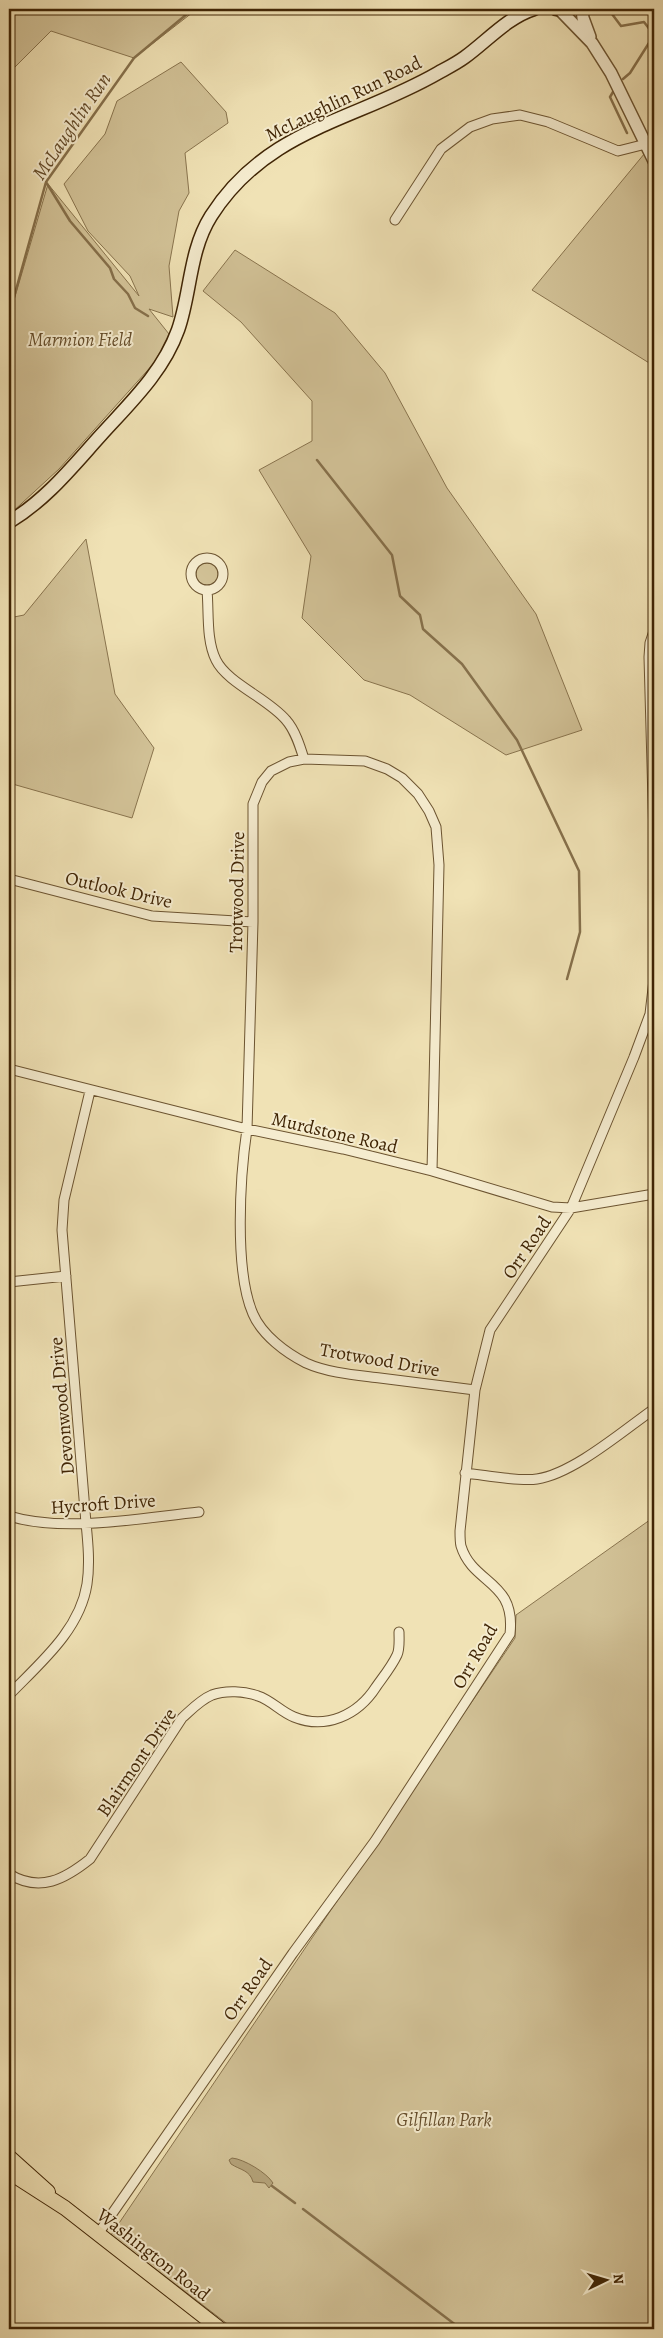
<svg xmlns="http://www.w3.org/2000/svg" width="663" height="2338" viewBox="0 0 663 2338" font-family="Alegreya,serif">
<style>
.green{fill:#d2c297;stroke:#89744e}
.water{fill:#b4a279;stroke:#86704b}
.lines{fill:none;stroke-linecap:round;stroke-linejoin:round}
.stream{stroke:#86704b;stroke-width:2.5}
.minor-casing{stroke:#6c5431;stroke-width:11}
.tertiary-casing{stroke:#6c5431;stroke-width:14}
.secondary-casing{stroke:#402505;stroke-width:15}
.primary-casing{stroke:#402505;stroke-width:16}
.minor{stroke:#f5eccf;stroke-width:9}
.tertiary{stroke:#f5eccf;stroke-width:11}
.secondary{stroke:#f5eccf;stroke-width:12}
.primary{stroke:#f0e2b5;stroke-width:14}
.labels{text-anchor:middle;stroke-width:4;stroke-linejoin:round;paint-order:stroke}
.street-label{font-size:19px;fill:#402505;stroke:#f5eccf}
.park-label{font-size:19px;font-style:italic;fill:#644c2a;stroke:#f5eccf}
.water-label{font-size:20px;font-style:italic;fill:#634a28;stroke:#f5eccf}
</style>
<rect width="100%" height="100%" fill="#f0e2b5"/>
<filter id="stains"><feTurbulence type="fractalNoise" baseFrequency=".004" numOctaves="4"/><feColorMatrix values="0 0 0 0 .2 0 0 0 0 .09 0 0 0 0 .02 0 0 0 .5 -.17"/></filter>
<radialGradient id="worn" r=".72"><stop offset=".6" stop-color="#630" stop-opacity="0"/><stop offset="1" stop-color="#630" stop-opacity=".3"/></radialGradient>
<!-- green -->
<path class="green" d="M9,9H197L134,58L51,31L9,73Z
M181,62L226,112L228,123L185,153L189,193L179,211L169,266L173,317L149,309L169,334L155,362L59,469L9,515V317L48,184L139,296L130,276L88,231L64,184L105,134L117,101Z
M654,142V366L532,290Z
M235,250L335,313L385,373L447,488L536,614L582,730L506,755L410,695L364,680L302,618L311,556L259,470L312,441V401L241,322L203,291Z
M86,539L115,694L154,748L132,818L9,783V618L24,615Z
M196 574a11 11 0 1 1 22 0a11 11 0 1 1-22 0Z
M654,1517V2329H234L111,2235L515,1638L516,1615Z"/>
<!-- water -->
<path class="water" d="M232,2158C244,2159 267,2173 273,2183L269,2188L265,2183L253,2182C250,2170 240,2170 231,2164L229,2160Z"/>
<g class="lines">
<!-- stream -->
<path class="stream" d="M617,9L612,14L621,26L644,22L654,35L630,73L623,79
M613,92L610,97L627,133
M46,182L70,221L110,268L114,279L128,294L135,308L148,316
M9,315L46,182L134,58L193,9
M317,460L392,555L400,596L420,615L423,629L462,664L517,740L579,871L580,932L567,979
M272,2186L295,2203
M303,2209L461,2329"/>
<defs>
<path id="minor" d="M395,220L441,149L470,127L492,119L520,115L548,122L618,151L646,144
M191 574a16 16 0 1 1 32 0a16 16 0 1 1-32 0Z
M207,590C209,612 206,640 216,660C227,683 269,699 286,720C295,730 300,746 304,759
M654,631L650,643L649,657L654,837
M9,879L152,916L253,922
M9,1069L247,1129L343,1149L432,1171L552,1207L571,1208L654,1194
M432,1171L439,865L436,827L429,811L418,794L402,778L387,769L365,761L304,759L289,762L271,771L262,782L253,804V922L247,1129C240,1176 234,1271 253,1314C262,1335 286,1353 306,1363C328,1373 356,1375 380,1378C412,1382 443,1386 475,1390
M9,1282L66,1276
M465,1473C485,1475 519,1482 537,1479C573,1474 624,1430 654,1409
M9,1516C64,1533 141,1518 199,1512
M9,1695C40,1663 80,1630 87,1584C90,1564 88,1543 86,1523L62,1230L64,1200L90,1091
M9,1874C40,1893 65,1879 90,1859L182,1718C191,1710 200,1700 212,1695C225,1690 245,1691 258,1696C271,1700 281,1712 294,1717C326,1730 358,1715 376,1687C383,1677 392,1666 397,1655C400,1649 399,1639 399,1632
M98,2234L293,1953L375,1841L510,1634C516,1580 473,1585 461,1546C460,1542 460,1536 460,1531L475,1390L490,1330L571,1208L634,1057L650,1014L654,980"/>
<path id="tertiary" d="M559,9L592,43L611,73L654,161
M582,9L583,18L590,37"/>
<path id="secondary" d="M556,9H569
M9,522C46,500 72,467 101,435C130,403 163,372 178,330C191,293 189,251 211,216C267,128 355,121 438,73C447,68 457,63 465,57C487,41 508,17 534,9"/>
<path id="primary" d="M9,2157L48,2192
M9,2172L65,2208L220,2329"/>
</defs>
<!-- minor casing -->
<use href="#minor" class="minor-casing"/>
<!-- tertiary casing -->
<use href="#tertiary" class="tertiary-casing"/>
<!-- secondary casing -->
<use href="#secondary" class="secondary-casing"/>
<!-- primary casing -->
<use href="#primary" class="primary-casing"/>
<!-- minor -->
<use href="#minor" class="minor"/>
<!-- tertiary -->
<use href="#tertiary" class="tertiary"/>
<!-- secondary -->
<use href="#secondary" class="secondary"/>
<!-- primary -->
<use href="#primary" class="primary"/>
</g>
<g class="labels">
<!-- street labels -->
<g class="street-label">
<text transform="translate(343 98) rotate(-26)" y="7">McLaughlin Run Road</text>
<text transform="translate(119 889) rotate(13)" y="7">Outlook Drive</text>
<text transform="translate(236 892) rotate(-89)" y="7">Trotwood Drive</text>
<text transform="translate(335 1132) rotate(13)" y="7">Murdstone Road</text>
<text transform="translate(526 1247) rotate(-56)" y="7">Orr Road</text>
<text transform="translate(380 1359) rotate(10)" y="7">Trotwood Drive</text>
<text transform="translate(61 1406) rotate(-95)" y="7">Devonwood Drive</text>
<text transform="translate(103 1503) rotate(-4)" y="7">Hycroft Drive</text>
<text transform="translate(474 1656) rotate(-60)" y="7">Orr Road</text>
<text transform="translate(136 1762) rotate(-56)" y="7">Blairmont Drive</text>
<text transform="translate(247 1989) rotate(-55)" y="7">Orr Road</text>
<text transform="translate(154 2254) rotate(38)" y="7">Washington Road</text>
</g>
<!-- park labels -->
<g class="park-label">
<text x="80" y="346">Marmion Field</text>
<text x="444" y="2126">Gilfillan Park</text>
</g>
<!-- water labels -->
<g class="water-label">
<text transform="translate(71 126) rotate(-56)" y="7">McLaughlin Run</text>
</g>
</g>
<!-- margin -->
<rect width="663" height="2338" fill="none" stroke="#f0e2b5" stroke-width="30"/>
<rect x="10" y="10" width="643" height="2318" fill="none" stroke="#402505" stroke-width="2.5"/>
<rect x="15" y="15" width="633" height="2308" fill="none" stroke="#402505"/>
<!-- north arrow -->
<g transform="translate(606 2280) rotate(85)" stroke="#f5eccf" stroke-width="4" paint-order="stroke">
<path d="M0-4L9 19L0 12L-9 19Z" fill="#402505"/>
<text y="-8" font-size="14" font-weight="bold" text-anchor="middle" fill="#402505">N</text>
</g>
<rect width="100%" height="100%" filter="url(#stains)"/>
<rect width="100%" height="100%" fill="url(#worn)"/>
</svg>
